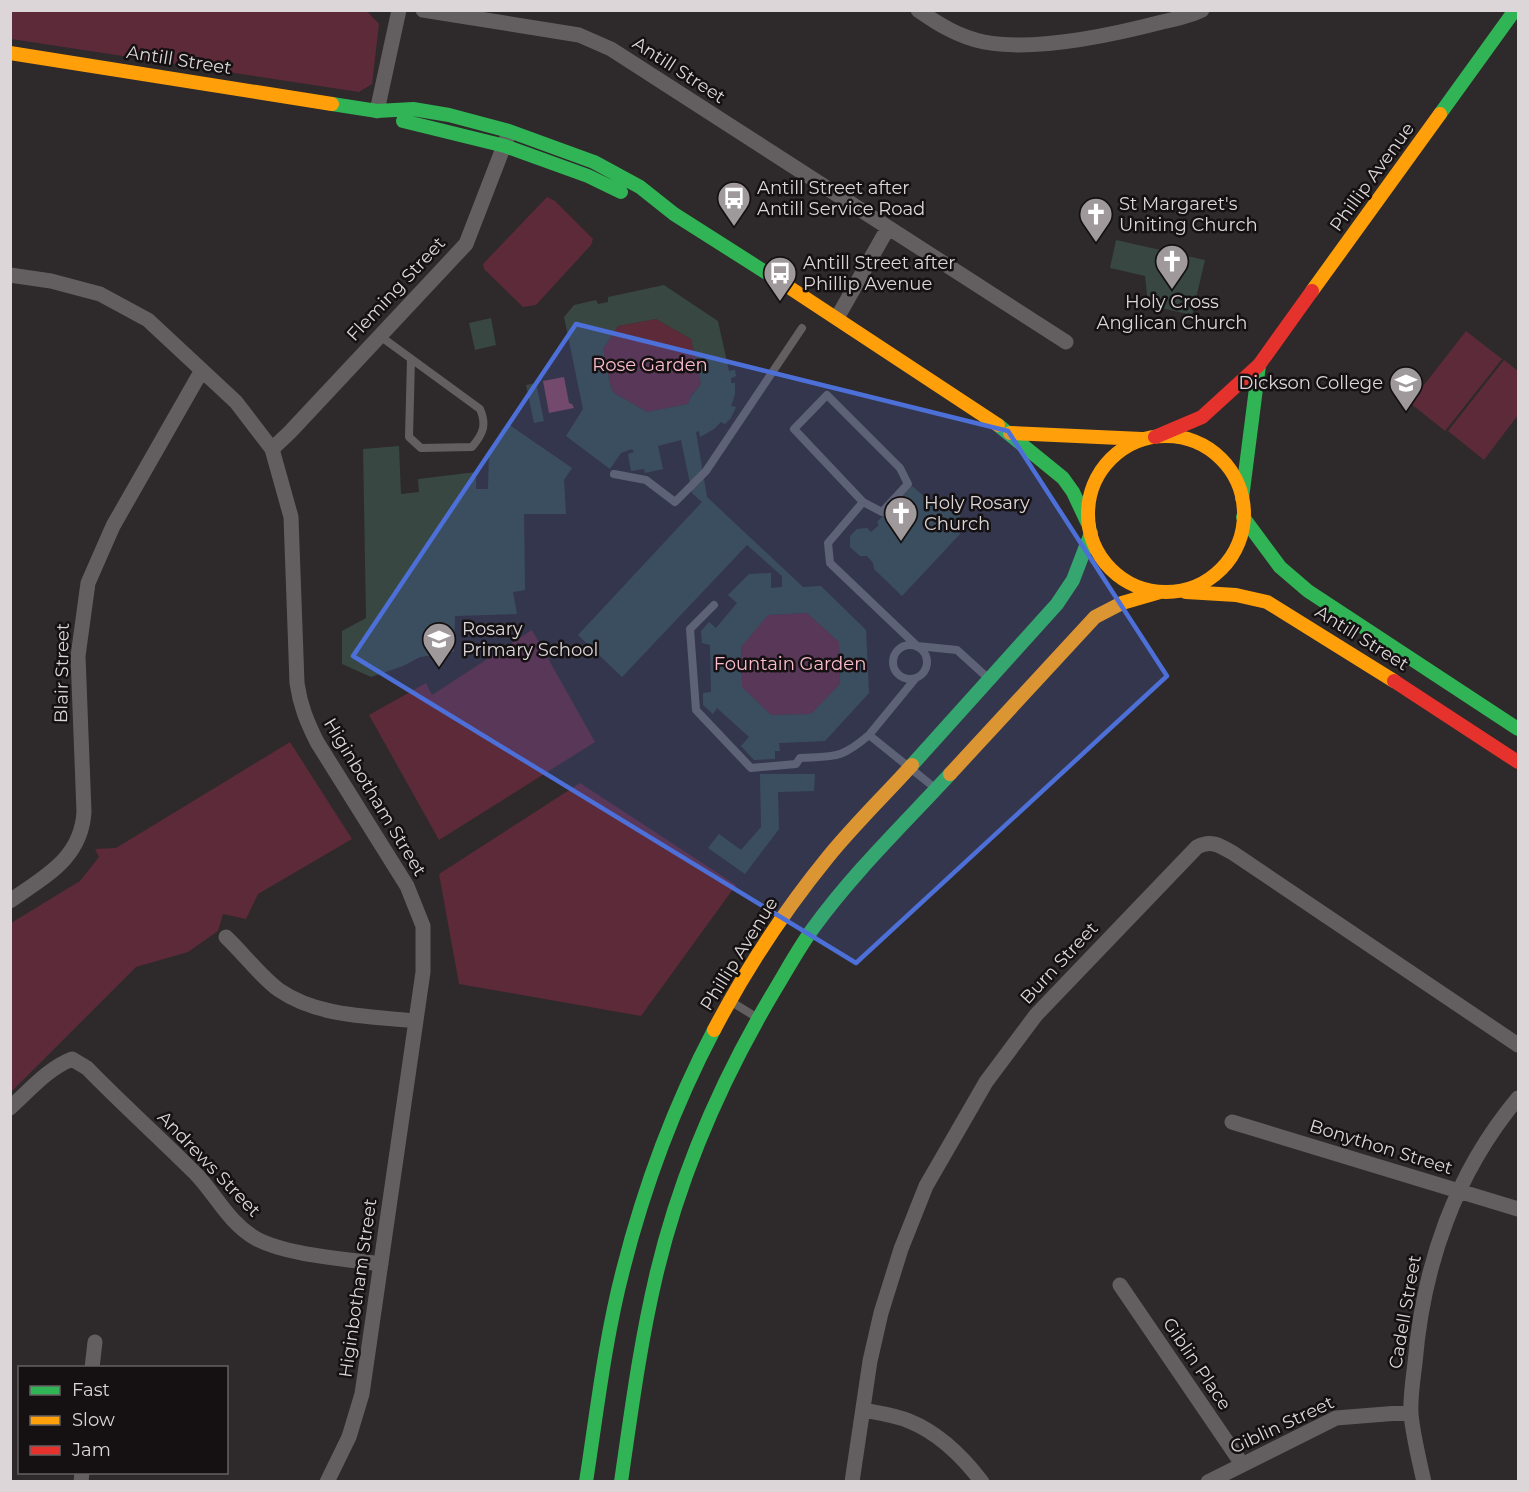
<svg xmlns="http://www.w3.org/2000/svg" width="1529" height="1492" viewBox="0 0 1529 1492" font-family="Montserrat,sans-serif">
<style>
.green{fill:#5d2a3a}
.water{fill:#7e4054}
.building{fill:#384742;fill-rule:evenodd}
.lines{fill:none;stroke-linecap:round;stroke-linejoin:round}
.lane{stroke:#635f60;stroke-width:8}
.street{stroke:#635f60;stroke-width:15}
.fast{stroke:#30b455;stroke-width:14}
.slow{stroke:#ff9f0a;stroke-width:14}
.jam{stroke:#e5322d;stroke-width:14}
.marked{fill:#4d70d8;fill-opacity:0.2;stroke:#4d70d8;stroke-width:4.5;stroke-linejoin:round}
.labels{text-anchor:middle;stroke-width:5;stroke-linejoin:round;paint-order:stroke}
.street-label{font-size:18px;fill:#dcd6d8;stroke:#151112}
.poi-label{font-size:18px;fill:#dcd6d8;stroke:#151112;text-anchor:start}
.park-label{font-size:18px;fill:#fbbccd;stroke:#151112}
</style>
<rect width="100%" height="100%" fill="#2e292a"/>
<!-- green -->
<path class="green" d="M10,11H367L379,24L372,84L359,92L11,39Z
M547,197L555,201L593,239L591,245L536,305L523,307L484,269L483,264Z
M656,319L691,339L701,384L691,395L688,404L647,412L614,393L611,388L603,349L618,326Z
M1466,331L1502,359L1445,431L1410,403Z
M1504,360L1518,371V415L1484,460L1448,431Z
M807,613L839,642L840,684L811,714L771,715L742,687L741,647L768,615Z
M532,630L595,742L439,840L369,715L426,683L432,695Z
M290,742L352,839L258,894L246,919L223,914L218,931L188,952L136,967L11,1092V923L80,881L99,857L95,849L116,848Z
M580,783L736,885L641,1016L459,984L439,874Z"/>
<!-- water -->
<path class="water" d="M564,377L569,403L572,404L574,408L549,413L543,381Z"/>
<!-- building -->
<path class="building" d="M1116,240L1205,260L1192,315L1148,305L1145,276L1110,268Z
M664,285L718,321L729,371L735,370L736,376L731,378V383H735V394L731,406L736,407L731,418L725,424L721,422L714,429L700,437L699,431L696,432L707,497L803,587L821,586L866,630L869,693L825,741L779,743L780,751H775V759L754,760L741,746L749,737L717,708L713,714L703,705V693L711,692L710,645L702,643L701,631L709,622L716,628L737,603L728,595L749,574L771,573V588L782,587V576L747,545L622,677L578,635L702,502L692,493L681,440L658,446L663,469L645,473L644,469L631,471L628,454L634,452L632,449L621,453L610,469L566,436L583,409L564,317L574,305L596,300L598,304L608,302V297ZM656,319L691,339L701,384L691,396L688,404L647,412L614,393L611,388L603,349L618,326ZM807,613L839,642L840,684L811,714L771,715L742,687L741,647L768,615Z
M491,318L496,345L475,350L469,323Z
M536,383L544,421L534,423L526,385Z
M508,424L572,468L564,480L566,514H524L525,590L513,592L517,614L455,616L454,652L420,657L403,666L371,677L342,664V631L366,618L363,449L399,446L401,494L419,492L418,479L476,472V489H488L489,454Z
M912,486L941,511L942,505L960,507V534L902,596L874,569L873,563L867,556H860L850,547V536L857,529L867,528L871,532L879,525L877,522Z
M760,774H815L814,791L778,792L779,829L745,874L708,848L719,834L741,850L761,827Z"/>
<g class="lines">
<!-- lane -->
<path class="lane" d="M380,336L480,409C487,425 483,434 472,447L421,448L409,437L411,359
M614,474L646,480L675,502L706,471L802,328
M863,502L794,429L827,395L900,468L908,484L882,512L863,502L828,543L830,563L917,646L957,650L989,679
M714,605L690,629L696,710L751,768L796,764L800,758C835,756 841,759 869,735
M893 662a17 17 0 1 1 34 0a17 17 0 1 1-34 0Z
M915,679L869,735L935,788
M730,1001L756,1017"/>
<!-- street -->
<path class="street" d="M423,10L579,35L611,49L1066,342
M918,10C938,24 959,37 984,42C1036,52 1112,35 1162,22C1176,19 1190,16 1202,10
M377,111L399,10
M10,275L51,281L100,294L148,320L236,402L272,449L291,517L297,683C300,705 307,722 317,742L407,886L423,926V972L362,1394L349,1437L327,1482
M837,318L888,228
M272,449L290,432L466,244L507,138
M10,901C45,876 81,859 84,812L78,656L88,583L113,526L202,370
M226,937C243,953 261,977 279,990C318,1017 370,1016 415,1021
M10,1108C30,1090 47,1069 72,1059L87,1068C122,1104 160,1138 196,1174C216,1195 229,1223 255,1238C285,1255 346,1259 381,1264
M1232,1122L1518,1209
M1120,1285L1242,1464
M92,1368L95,1342
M863,1410C879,1413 895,1415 909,1421C939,1433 963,1457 982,1482
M81,1482L82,1472
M852,1482L870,1361L881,1313L901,1249L926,1186L986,1082L1036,1015L1197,847C1211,839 1221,846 1233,853L1518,1045
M1208,1482L1336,1418L1411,1412
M1424,1482C1419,1459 1413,1436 1411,1414C1410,1398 1413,1379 1415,1363C1423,1266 1455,1173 1518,1098"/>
<!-- fast -->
<path class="fast" d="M332,104L377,111L413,109L449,115L509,131L594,162L640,187L674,214L781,282
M1440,114L1515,10
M403,121L505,146L588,176L621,192
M998,425L1063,478L1073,492L1089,526
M1242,498L1259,365
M1243,517L1280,567L1308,591L1518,729
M912,765L1057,604L1073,580L1091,533
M586,1482C597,1411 605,1339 623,1270C644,1187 674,1106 714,1030
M621,1482C631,1413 640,1344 656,1276C680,1174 722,1078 776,988C788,968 800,946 814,927C854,872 904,824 950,774"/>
<!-- slow -->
<path class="slow" d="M10,53L332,104
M781,282L998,425
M1312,291L1440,114
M1010,433L1142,439
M1088 514a78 78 0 1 1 156 0a78 78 0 1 1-156 0Z
M1186,592L1236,595L1267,602L1394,681
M950,774L1095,617L1122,603L1160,592
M714,1030C746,969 784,911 828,857C854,825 884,796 912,765"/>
<!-- jam -->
<path class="jam" d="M1155,437L1202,417L1259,365L1312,291
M1394,681L1518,762"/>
</g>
<!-- marked area -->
<path class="marked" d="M576,324L1008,431L1167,676L856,963L353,656Z"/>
<!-- icons -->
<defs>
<symbol id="bus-pin" viewBox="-11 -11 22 30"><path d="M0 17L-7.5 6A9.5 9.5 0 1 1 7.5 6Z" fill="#9f999b" stroke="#151112"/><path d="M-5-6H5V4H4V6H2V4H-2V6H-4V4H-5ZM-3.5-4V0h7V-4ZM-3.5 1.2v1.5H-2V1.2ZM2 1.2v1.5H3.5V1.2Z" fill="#fff"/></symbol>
<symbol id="church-pin" viewBox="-11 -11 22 30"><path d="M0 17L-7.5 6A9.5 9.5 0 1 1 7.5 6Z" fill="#9f999b" stroke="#151112"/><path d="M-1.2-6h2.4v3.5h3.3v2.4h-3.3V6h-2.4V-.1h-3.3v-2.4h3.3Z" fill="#fff"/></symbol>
<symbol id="school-pin" viewBox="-11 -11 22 30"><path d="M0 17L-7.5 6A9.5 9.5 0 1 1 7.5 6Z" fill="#9f999b" stroke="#151112"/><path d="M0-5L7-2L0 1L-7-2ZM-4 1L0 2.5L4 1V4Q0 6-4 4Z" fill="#fff"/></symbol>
</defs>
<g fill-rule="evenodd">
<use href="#bus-pin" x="715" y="179" width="38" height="52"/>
<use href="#church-pin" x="1077" y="195" width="38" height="52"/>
<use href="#church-pin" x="1153" y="242" width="38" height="52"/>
<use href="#bus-pin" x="761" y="254" width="38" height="52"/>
<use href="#school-pin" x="1387" y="364" width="38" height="52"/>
<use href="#church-pin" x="882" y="494" width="38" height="52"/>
<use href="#school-pin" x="420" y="620" width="38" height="52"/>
</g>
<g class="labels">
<!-- street labels -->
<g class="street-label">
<text transform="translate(179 60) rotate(9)" y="6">Antill Street</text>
<text transform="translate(679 70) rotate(33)" y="6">Antill Street</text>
<text transform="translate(1372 177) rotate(-54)" y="6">Phillip Avenue</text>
<text transform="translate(396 289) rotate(-47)" y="6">Fleming Street</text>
<text transform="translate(1362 638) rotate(32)" y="6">Antill Street</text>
<text transform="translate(62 673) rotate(-89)" y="6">Blair Street</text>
<text transform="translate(375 797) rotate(59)" y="6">Higinbotham Street</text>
<text transform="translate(739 954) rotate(-58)" y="6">Phillip Avenue</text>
<text transform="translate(1059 963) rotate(-47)" y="6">Burn Street</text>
<text transform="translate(1381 1147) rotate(17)" y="6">Bonython Street</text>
<text transform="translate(209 1164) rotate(46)" y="6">Andrews Street</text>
<text transform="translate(358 1288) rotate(-82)" y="6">Higinbotham Street</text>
<text transform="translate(1405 1312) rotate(-80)" y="6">Cadell Street</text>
<text transform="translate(1197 1364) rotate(56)" y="6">Giblin Place</text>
<text transform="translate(1282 1425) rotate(-25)" y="6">Giblin Street</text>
</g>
<!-- poi labels -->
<g class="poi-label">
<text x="757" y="194">Antill Street after<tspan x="757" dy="21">Antill Service Road</tspan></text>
<text x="1119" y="210">St Margaret's<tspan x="1119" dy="21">Uniting Church</tspan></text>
<text x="803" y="269">Antill Street after<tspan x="803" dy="21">Phillip Avenue</tspan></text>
<text x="1172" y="308" text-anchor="middle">Holy Cross<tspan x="1172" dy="21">Anglican Church</tspan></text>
<text x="1383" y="389" text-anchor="end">Dickson College</text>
<text x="924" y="509">Holy Rosary<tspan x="924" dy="21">Church</tspan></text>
<text x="462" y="635">Rosary<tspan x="462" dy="21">Primary School</tspan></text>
</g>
<!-- park labels -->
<g class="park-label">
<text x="650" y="371">Rose Garden</text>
<text x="790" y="670">Fountain Garden</text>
</g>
</g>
<!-- border -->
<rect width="1529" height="1492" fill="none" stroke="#dcd6d8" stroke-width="24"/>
<!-- legend -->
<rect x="18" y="1366" width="210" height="108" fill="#151112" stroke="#656061" stroke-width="1.5"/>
<rect x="30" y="1386" width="30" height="9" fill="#30b455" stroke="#656061" stroke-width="1.5"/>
<text x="72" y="1396" font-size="18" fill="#dcd6d8">Fast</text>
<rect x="30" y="1416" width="30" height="9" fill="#ff9f0a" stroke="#656061" stroke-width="1.5"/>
<text x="72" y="1426" font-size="18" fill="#dcd6d8">Slow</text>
<rect x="30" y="1446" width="30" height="9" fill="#e5322d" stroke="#656061" stroke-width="1.5"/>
<text x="72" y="1456" font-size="18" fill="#dcd6d8">Jam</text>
</svg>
